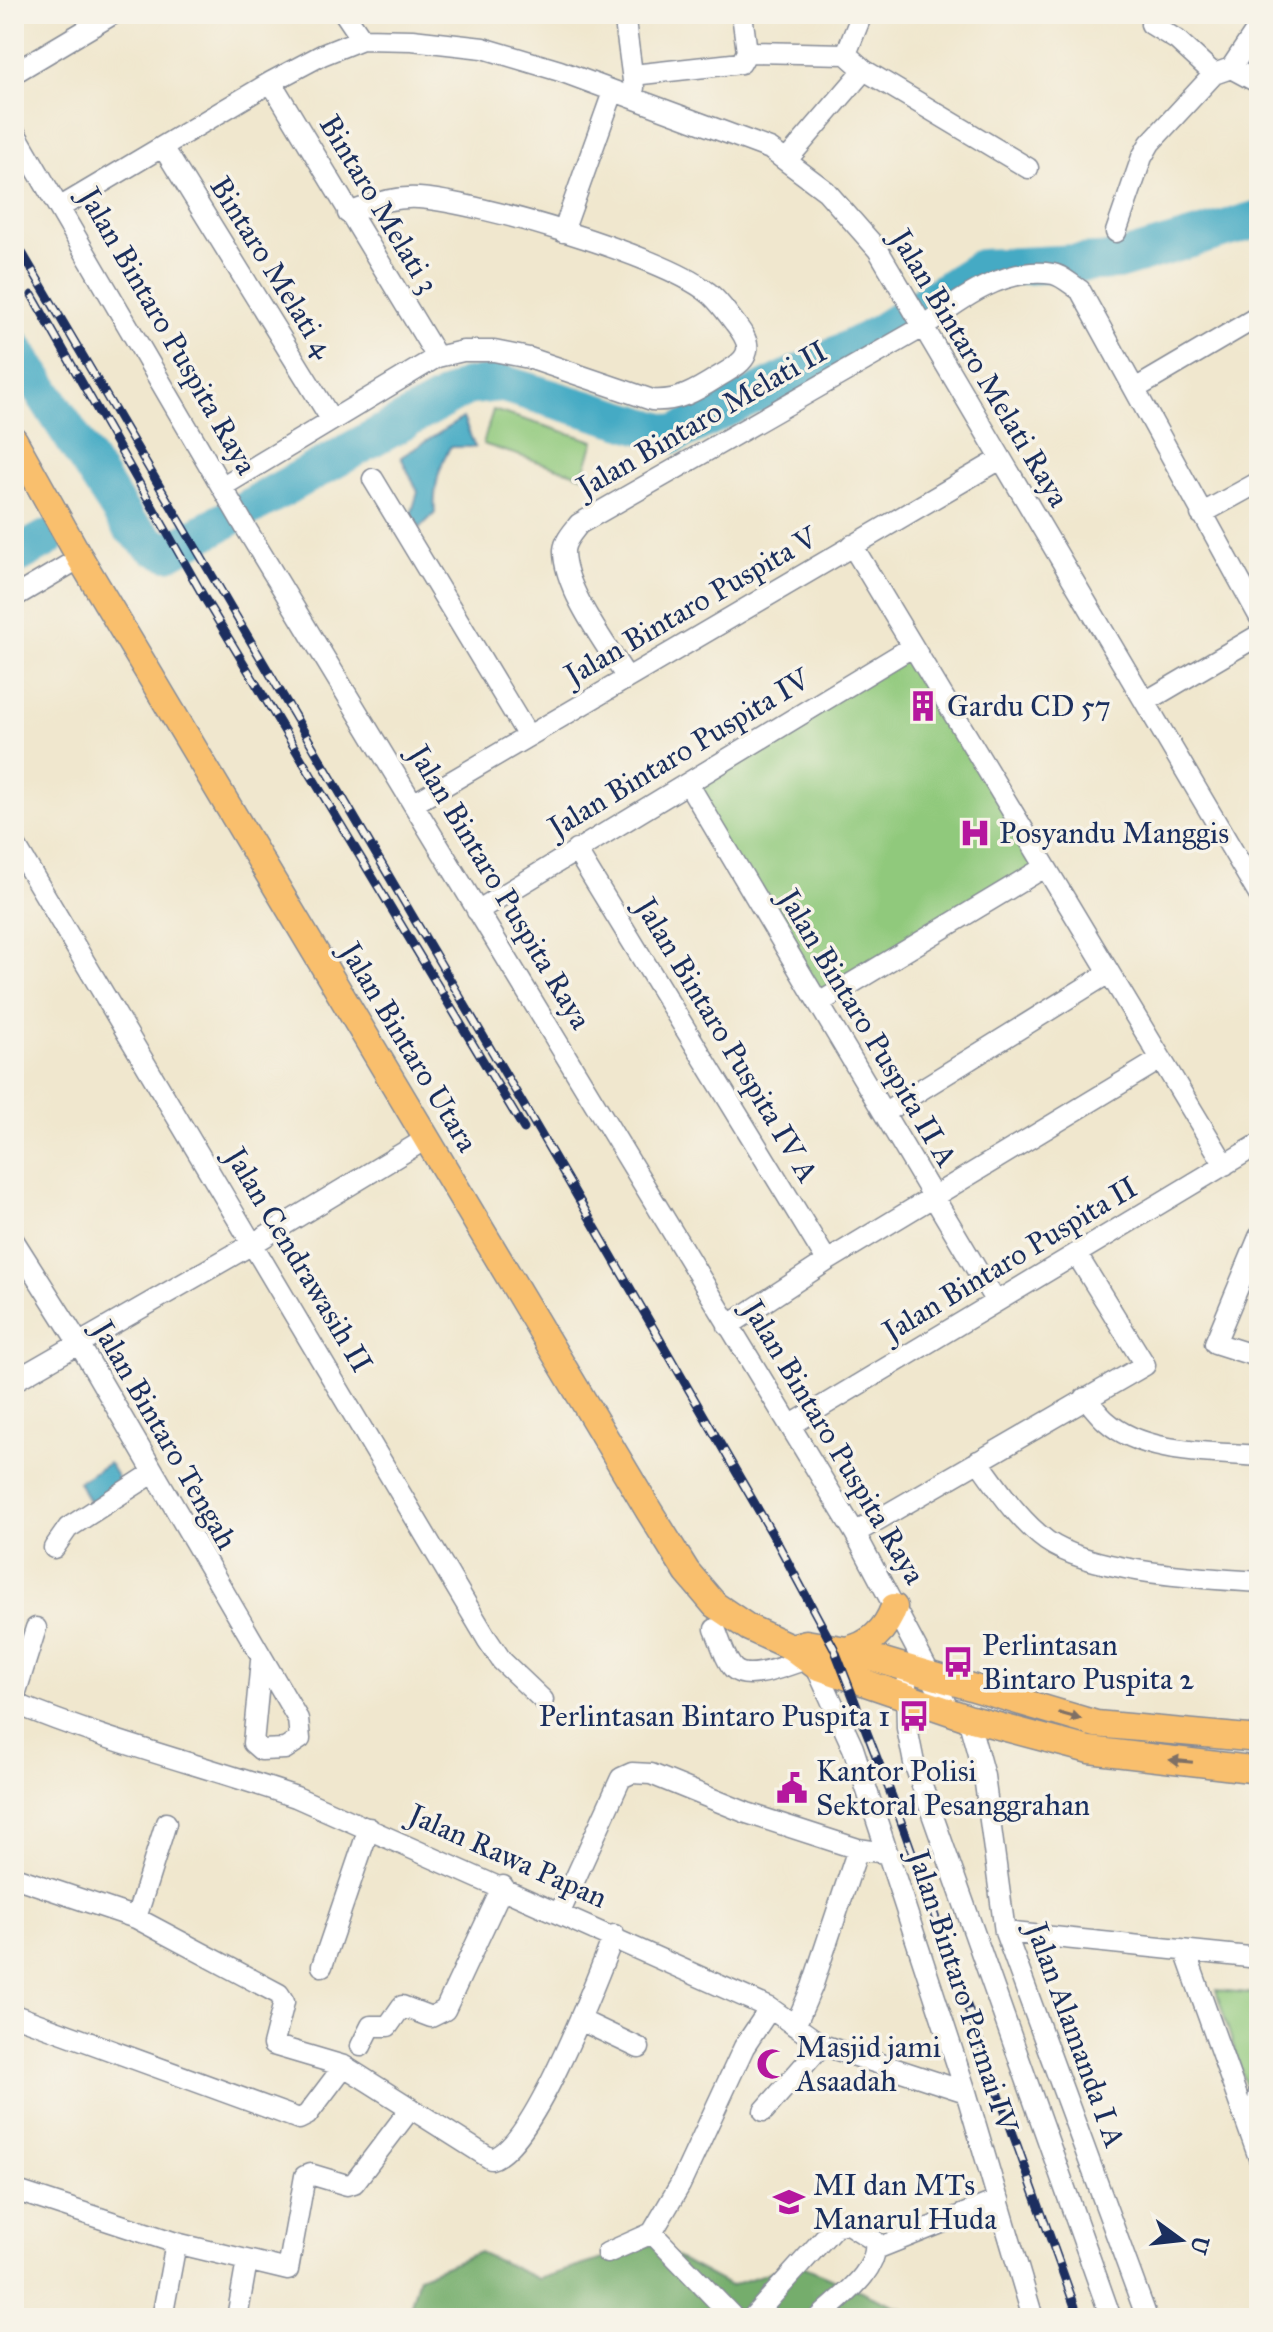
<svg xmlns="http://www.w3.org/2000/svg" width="1273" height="2332" viewBox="0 0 1273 2332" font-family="'IM FELL Great Primer',serif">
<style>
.green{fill:#90c97c;stroke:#567c6d;stroke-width:2}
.forest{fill:#74ad6c;stroke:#486e65;stroke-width:2}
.water{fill:#44aac4;stroke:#306c91;stroke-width:2}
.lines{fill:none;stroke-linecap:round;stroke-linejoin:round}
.river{stroke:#44aac4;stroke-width:38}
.minor-casing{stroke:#868b96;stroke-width:23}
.major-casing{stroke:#868b96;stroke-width:29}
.minor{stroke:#fff;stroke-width:20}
.major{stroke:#f9bf6d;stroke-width:26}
.rail-casing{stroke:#1b2f5e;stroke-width:9}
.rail{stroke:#f7f3e8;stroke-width:6;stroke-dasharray:18;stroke-linecap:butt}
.oneway{fill:#7f7065}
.labels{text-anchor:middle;stroke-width:7;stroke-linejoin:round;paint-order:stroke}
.street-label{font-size:30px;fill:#1b2f5e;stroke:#f7f3e8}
.poi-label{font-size:30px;fill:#1b2f5e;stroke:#f7f3e8;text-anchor:start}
</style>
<rect width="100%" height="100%" fill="#f7f3e8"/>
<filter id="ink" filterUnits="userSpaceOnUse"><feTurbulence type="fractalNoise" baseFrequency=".0125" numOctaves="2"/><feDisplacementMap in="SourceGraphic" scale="16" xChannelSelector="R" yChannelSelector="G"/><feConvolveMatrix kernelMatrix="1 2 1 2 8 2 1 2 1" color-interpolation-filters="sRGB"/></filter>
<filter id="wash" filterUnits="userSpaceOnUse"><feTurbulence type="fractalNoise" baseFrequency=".006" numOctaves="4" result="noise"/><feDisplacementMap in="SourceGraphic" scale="32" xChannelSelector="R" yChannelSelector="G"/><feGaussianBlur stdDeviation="1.8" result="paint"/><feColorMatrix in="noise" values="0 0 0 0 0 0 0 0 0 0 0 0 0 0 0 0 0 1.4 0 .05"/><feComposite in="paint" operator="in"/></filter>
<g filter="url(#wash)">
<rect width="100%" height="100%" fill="#f0e7ce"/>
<!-- green -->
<path class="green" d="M493,410L594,441L583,476L483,444Z
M912,647L1045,867L819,1003L689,785Z
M1216,1990L1259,1994V2129Z"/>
<!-- forest -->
<path class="forest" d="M652,2244L730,2286L796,2263L919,2316L407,2318L419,2276L479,2252L538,2279Z"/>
<!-- water -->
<path class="water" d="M463,418L475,447H450C439,467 433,491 435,513L420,528L411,515L418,492L401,457Z
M109,1463L122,1485L91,1504L78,1482Z"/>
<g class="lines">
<!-- river -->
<path class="river" d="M14,347L129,525L153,546L168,552L466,387L500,383L673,435L873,337L981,268L1117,261L1259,219
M14,557L46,539"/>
</g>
</g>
<g filter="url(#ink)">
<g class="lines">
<defs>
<path id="minor" d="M345,14L362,39
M624,14L634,88
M1151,24L1177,40L1214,74
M747,52L846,54
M846,54L864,70L1028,168
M846,54L862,14
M1231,68L1259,83
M14,73L113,14
M633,75L741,63L747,52L742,14
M271,82L437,357
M14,131L247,530L855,1533L950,1712
M163,147L331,419
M786,161L864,70
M59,208L271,82L322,55L362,39L412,40L483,48L560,71L770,149L826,191L878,250L1259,895
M563,232L613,92
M1116,232L1142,157L1150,143L1214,74L1231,68L1259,26
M1135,389L1259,316
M373,479L528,736
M223,486L437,357L463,351H494L529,358L652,400C678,402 696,391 718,377C727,371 742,365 746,354C751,343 741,331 734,322C726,312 717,298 706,291C660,255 478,202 419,198C393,196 372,205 348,213
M1201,514L1259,482
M852,545L1225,1165
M14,597L80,558
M627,678C607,646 563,588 564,550C565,540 573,532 579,524L923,327C959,300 1004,266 1053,274C1061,275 1072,285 1080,290L1259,616
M1145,702L1259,635
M689,785L996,1302
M413,804L999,460
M14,843L487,1639L502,1661L543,1700
M576,850L827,1261
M477,911L912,647
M819,1003L1045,867
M885,1112L1107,974
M1259,1237L1215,1343L1259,1357
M14,1241L78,1342L298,1719L300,1739L285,1749L261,1750L253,1743L261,1661
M728,1326L827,1261L1161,1059
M14,1381L254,1243L426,1139
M1085,1398C1092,1405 1099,1415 1106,1421C1144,1455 1212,1452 1259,1456
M791,1425L1259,1144
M978,1461C998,1488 1018,1520 1047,1541C1093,1573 1203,1578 1259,1582
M855,1533L1145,1365L1077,1255
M54,1548L68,1528L153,1473
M715,1629C720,1640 725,1660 734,1669C749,1683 789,1664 807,1659
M812,1658L853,1748L966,2092L1033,2318
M906,1685L907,1728L914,1763L1111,2318
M14,1698L36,1628
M14,1703C105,1741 202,1765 296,1797L770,2008L822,2045L966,2092
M968,1718L984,1776L1005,1932L1147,2318
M14,1877L136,1918L279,1994L284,2002L273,2045L344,2066L491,2159C533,2149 597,1978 614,1935
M560,1912L621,1778L632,1773L651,1774L747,1813L858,1849L886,1853
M136,1918L166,1823
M1005,1932L1259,1958
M1185,1951L1259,2158
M322,1966L369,1828
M14,2015L299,2119L307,2115L344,2066
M580,2020L639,2048
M795,2026L812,1987L858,1849
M361,2046L371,2026H388L402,2006L431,2017L445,2010L503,1886
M764,2111L822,2045
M1254,2136L1259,2093
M14,2190L176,2243L288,2270L305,2176L310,2174L347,2185L354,2183L411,2108
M652,2233L734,2318
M876,2249L999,2200
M607,2253L652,2233L680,2185L744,2047L770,2008
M162,2318L176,2243
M237,2318L247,2261
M752,2318L836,2225L848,2224L875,2241C880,2272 838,2299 819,2318"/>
<path id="major" d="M14,440L80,558L649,1511L687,1572L715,1605L749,1628L791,1647L816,1666L968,1718L1089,1750L1259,1770
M791,1647L806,1643L846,1650L1096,1724L1259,1739
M846,1650C870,1645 886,1630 894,1607"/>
</defs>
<!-- minor casing -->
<use href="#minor" class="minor-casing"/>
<!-- major casing -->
<use href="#major" class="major-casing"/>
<!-- minor -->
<use href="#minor" class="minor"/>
<!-- major -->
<use href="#major" class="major"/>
<defs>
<path id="rail" d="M14,239L566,1177L778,1544L834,1648L894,1802L1079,2318
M32,295L205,599L524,1129"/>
</defs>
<!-- rail casing -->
<use href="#rail" class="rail-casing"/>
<!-- rail -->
<use href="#rail" class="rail"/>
</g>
<!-- one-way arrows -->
<defs><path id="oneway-solid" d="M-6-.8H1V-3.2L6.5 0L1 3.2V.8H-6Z" transform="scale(2)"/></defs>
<g class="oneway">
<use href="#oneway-solid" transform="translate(1070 1716) rotate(16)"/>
<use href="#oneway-solid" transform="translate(1181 1761) rotate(-174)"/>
</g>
</g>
<!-- icons -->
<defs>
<symbol id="building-bare" viewBox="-9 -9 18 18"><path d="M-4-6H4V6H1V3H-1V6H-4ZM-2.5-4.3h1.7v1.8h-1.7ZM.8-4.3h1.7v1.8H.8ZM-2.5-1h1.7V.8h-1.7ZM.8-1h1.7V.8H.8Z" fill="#b5179e" stroke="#f7f3e8" stroke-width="2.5" paint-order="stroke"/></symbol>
<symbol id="hospital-bare" viewBox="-9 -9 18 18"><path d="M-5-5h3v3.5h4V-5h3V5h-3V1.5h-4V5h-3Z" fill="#b5179e" stroke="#f7f3e8" stroke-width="2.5" paint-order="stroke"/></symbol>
<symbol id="bus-bare" viewBox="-9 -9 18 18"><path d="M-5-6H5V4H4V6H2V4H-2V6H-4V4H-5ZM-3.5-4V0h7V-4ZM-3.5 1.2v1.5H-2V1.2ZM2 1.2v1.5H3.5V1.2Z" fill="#b5179e" stroke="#f7f3e8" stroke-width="2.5" paint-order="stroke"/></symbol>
<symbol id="civic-bare" viewBox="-9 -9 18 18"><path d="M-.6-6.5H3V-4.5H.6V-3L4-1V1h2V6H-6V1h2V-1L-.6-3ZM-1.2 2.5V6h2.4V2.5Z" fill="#b5179e" stroke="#f7f3e8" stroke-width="2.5" paint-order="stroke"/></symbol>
<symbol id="mosque-bare" viewBox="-9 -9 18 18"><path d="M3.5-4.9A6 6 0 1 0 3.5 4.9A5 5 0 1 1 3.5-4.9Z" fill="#b5179e" stroke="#f7f3e8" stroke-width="2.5" paint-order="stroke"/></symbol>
<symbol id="school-bare" viewBox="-9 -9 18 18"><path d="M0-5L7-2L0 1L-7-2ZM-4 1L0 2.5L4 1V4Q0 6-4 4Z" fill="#b5179e" stroke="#f7f3e8" stroke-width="2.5" paint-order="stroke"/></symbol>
</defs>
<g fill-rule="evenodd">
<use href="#building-bare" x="901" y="684" width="44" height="44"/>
<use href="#hospital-bare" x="953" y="811" width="44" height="44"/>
<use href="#bus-bare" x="936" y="1640" width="44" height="44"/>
<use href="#bus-bare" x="892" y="1694" width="44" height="44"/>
<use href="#civic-bare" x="770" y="1766" width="44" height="44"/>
<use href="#mosque-bare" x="750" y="2042" width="44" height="44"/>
<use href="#school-bare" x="767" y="2180" width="44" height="44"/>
</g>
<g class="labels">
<!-- street labels -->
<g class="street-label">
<text transform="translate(379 204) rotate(59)" y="10">Bintaro Melati 3</text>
<text transform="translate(272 267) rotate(58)" y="10">Bintaro Melati 4</text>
<text transform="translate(168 331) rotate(60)" y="10">Jalan Bintaro Puspita Raya</text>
<text transform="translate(980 368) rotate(59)" y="10">Jalan Bintaro Melati Raya</text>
<text transform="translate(702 419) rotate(-30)" y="10">Jalan Bintaro Melati II</text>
<text transform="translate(691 606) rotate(-30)" y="10">Jalan Bintaro Puspita V</text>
<text transform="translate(679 753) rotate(-31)" y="10">Jalan Bintaro Puspita IV</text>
<text transform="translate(500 887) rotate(59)" y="10">Jalan Bintaro Puspita Raya</text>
<text transform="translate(868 1028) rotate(59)" y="10">Jalan Bintaro Puspita II A</text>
<text transform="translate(727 1040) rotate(59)" y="10">Jalan Bintaro Puspita IV A</text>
<text transform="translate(409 1047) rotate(59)" y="10">Jalan Bintaro Utara</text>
<text transform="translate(1010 1259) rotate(-31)" y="10">Jalan Bintaro Puspita II</text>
<text transform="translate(299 1260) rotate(59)" y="10">Jalan Cendrawasih II</text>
<text transform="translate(165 1435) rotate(60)" y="10">Jalan Bintaro Tengah</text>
<text transform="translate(834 1442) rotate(59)" y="10">Jalan Bintaro Puspita Raya</text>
<text transform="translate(508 1856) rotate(24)" y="10">Jalan Rawa Papan</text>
<text transform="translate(963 1991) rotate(72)" y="10">Jalan Bintaro Permai IV</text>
<text transform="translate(1076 2035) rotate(70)" y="10">Jalan Alamanda I A</text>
</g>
<!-- poi labels -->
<g class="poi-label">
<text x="947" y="716">Gardu CD 57</text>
<text x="999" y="843">Posyandu Manggis</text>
<text x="982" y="1655">Perlintasan<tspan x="982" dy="34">Bintaro Puspita 2</tspan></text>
<text x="890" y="1726" text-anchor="end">Perlintasan Bintaro Puspita 1</text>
<text x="816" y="1781">Kantor Polisi<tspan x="816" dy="34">Sektoral Pesanggrahan</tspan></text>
<text x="796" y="2057">Masjid jami<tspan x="796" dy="34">Asaadah</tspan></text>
<text x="813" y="2195">MI dan MTs<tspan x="813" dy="34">Manarul Huda</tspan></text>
</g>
</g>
<!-- margin -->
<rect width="1273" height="2332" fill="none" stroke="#f7f3e8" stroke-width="48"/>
<!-- north arrow -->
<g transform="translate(1181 2240) rotate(105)" stroke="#f7f3e8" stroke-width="6" paint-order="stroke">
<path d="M0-6L14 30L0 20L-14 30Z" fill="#1b2f5e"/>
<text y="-12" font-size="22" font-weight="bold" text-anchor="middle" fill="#1b2f5e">U</text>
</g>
</svg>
